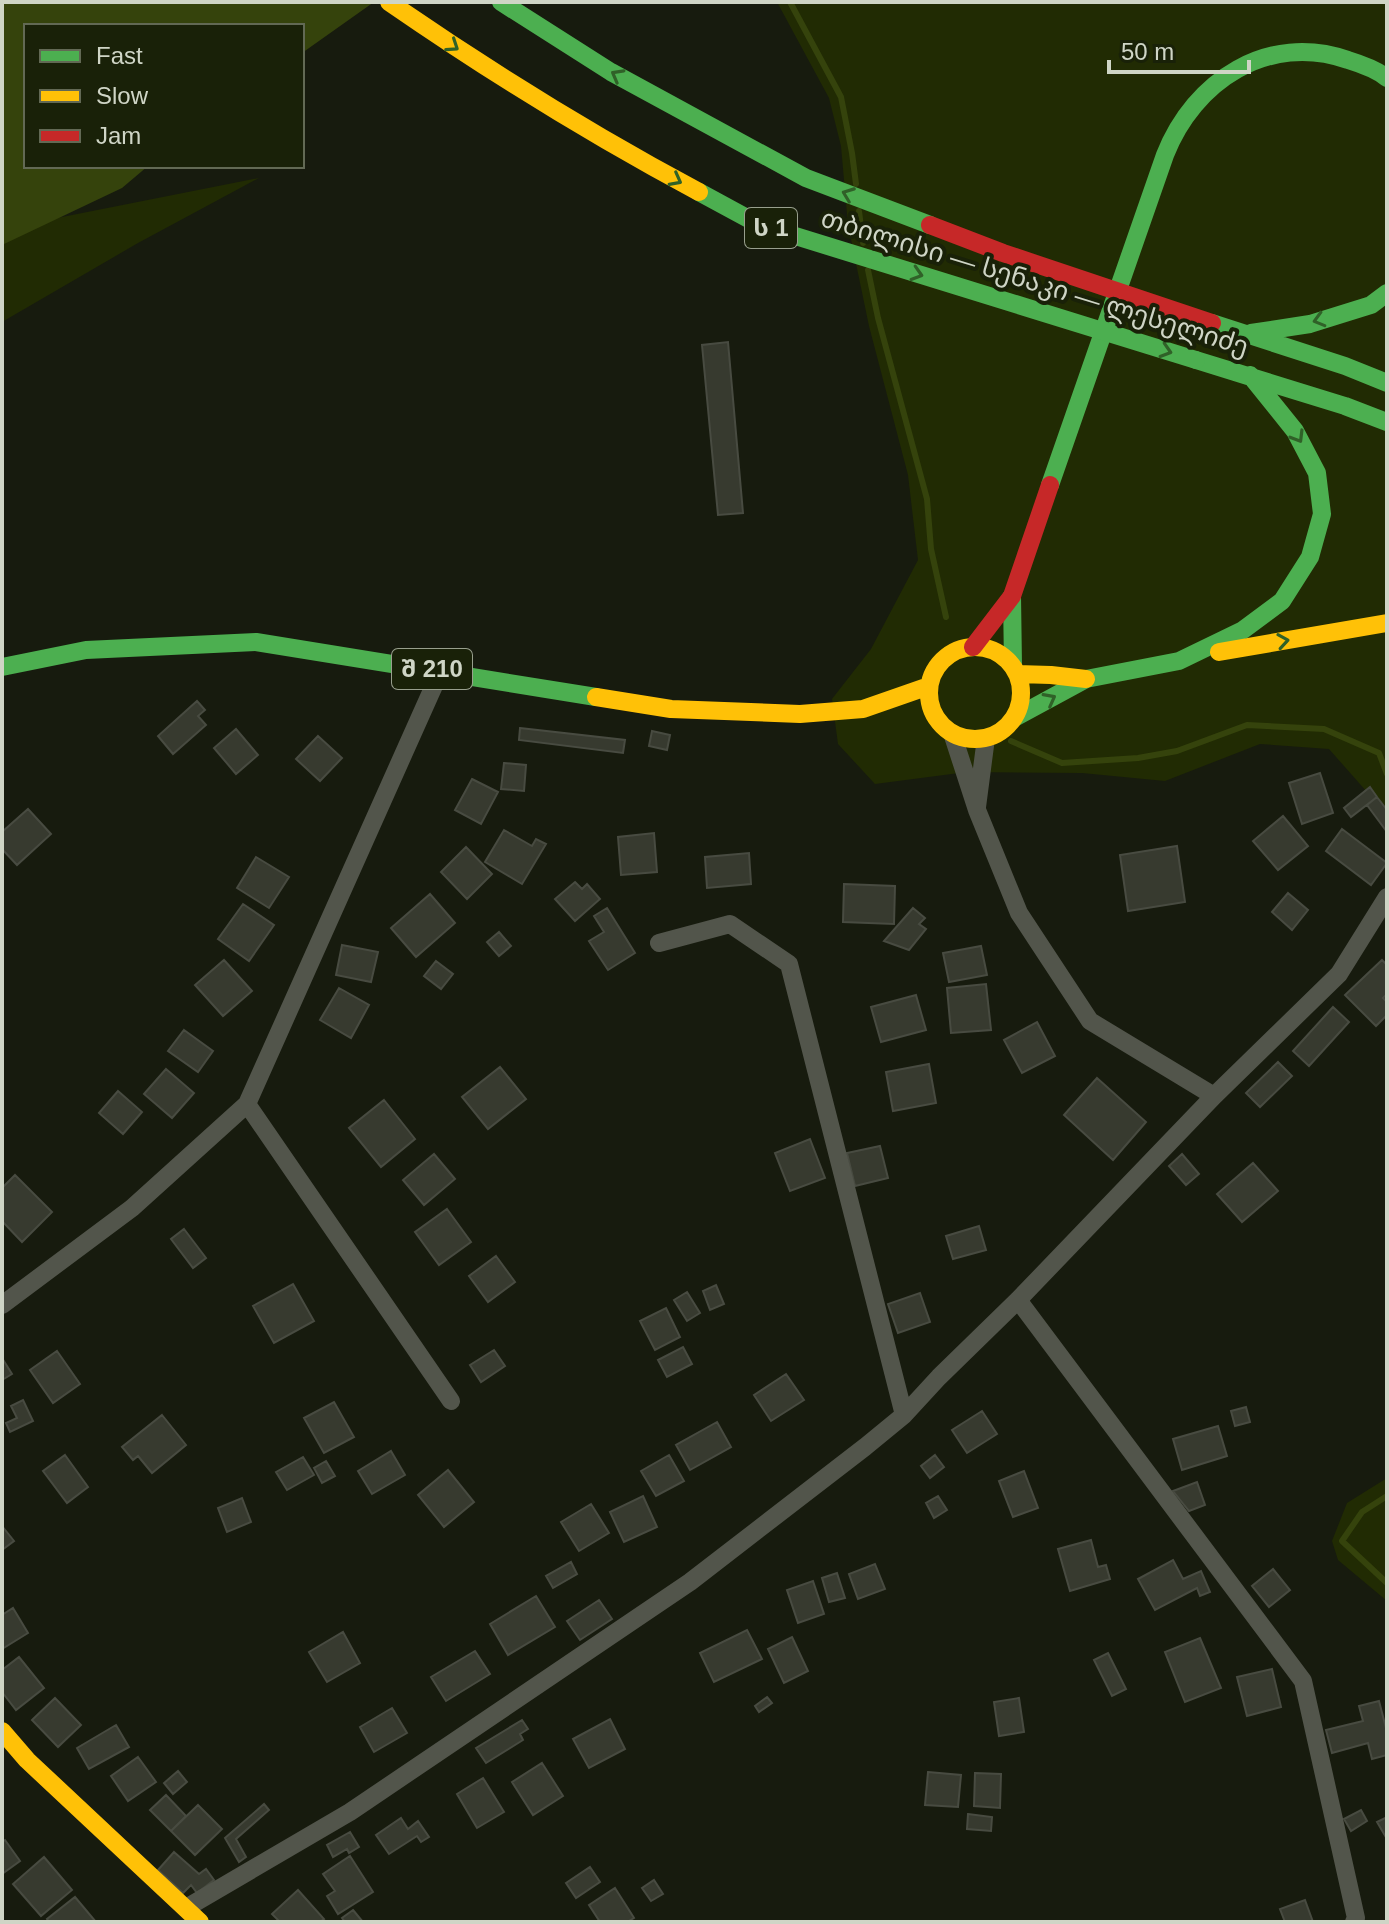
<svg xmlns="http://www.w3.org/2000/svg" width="1389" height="1924" viewBox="0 0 1389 1924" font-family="Arial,'Noto Sans Georgian',sans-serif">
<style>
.green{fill:#212b03}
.water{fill:#35430c}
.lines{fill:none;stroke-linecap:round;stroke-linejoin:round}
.stream{stroke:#35430c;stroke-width:6}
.building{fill:#373a2f;stroke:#484b41;stroke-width:2}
.street{stroke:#52554b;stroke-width:18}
.fast{stroke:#4caf50;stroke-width:18}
.slow{stroke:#ffc107;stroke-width:18}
.jam{stroke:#c62828;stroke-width:18}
.fast-bridge{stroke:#4caf50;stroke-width:18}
.slow-bridge{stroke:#ffc107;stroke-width:18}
.jam-bridge{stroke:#c62828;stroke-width:18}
.oneway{stroke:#306128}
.labels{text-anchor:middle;stroke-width:8;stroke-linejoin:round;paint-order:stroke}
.shield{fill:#192108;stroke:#989f8d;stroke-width:2}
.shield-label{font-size:24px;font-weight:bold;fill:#cfd5c6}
.street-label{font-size:26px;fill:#cfd5c6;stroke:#192108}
</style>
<rect width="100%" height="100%" fill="#171b0e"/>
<!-- green -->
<path class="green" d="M777,2H1387V825L1367,792L1329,749L1260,744L1165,781L1082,773L967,772L875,784L838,744L832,699L871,649L918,560L908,475L869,326L848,225L841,146L829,98Z
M259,178L138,243L2,322V245L42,221Z
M1387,1478V1601L1338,1560L1332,1541L1347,1503Z"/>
<!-- water -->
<path class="water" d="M2,2H374L302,53V26H26V166H148L122,188L2,245Z"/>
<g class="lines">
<!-- stream -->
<path class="stream" d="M790,2L841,97L852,153L856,184
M859,211L863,243
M868,270L878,318L927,499L931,549L946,617
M1011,741L1062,763L1138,758L1177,751L1247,725L1324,729L1379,753L1387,774
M1387,1496L1362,1512L1342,1541L1387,1583"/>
</g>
<!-- building -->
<path class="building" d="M728,342L743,513L718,515L702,345Z
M197,701L205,710L198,716L206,725L173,754L158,736Z
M520,728L625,740L623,753L519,740Z
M236,729L258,755L236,774L214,748Z
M652,731L670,735L667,750L649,746Z
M318,736L342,758L320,781L296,759Z
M504,763L526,765L524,791L501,789Z
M1320,773L1333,813L1302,824L1289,783Z
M472,779L498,792L481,824L455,810Z
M1370,787L1377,797L1351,817L1344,808Z
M1377,797L1387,810V832L1367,805Z
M28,809L51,834L17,865L2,849V832Z
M1283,816L1308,846L1278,870L1253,841Z
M1342,829L1387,863L1371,885L1326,851Z
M504,830L532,846L536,839L546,844L522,884L485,862Z
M654,833L657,872L621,875L618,837Z
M1177,846L1185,902L1128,911L1120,855Z
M466,847L492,874L467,899L441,872Z
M749,853L751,884L707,888L705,857Z
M256,857L289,877L269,908L237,888Z
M575,882L582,889L587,884L600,899L575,921L555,899Z
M844,884L895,886L894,924L843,922Z
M1288,893L1308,910L1292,930L1272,912Z
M430,894L455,923L416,957L391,928Z
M243,904L274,925L249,961L218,939Z
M607,908L635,953L608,970L589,941L604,932L594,916Z
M913,908L925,918L919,924L926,929L909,950L884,941Z
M499,932L511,946L499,956L487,942Z
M342,945L378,952L371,982L336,975Z
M981,946L987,975L949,982L943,953Z
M224,960L252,991L223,1016L195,985Z
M1382,960L1387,965V994L1383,998L1387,1002V1015L1376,1026L1345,995Z
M436,961L453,974L441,989L424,976Z
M986,984L991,1030L951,1033L947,988Z
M339,988L369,1005L351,1038L320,1020Z
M916,995L926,1030L881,1042L871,1007Z
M1333,1007L1349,1022L1309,1066L1293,1051Z
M1037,1022L1055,1056L1022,1073L1004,1040Z
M184,1030L213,1051L198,1072L168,1051Z
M1278,1062L1292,1076L1260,1107L1246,1093Z
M929,1064L936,1103L893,1111L886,1072Z
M500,1067L526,1099L488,1129L462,1097Z
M166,1069L194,1093L172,1118L144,1094Z
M1097,1078L1146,1122L1113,1160L1064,1115Z
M118,1091L142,1112L123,1134L99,1113Z
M384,1100L415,1139L381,1167L349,1128Z
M810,1139L825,1178L790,1191L775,1153Z
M880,1146L888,1178L855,1186L847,1153Z
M434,1154L455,1179L424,1205L403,1180Z
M1182,1154L1199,1174L1186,1185L1169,1166Z
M1253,1163L1278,1191L1242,1222L1217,1194Z
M15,1175L52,1212L22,1242L2,1221V1188Z
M447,1209L471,1242L439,1265L415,1232Z
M979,1226L986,1250L953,1259L946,1236Z
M184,1229L206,1258L193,1268L171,1239Z
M496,1256L515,1282L488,1302L469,1276Z
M293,1284L314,1321L274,1343L253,1306Z
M716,1285L724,1304L710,1310L703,1291Z
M687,1292L700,1313L687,1321L674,1300Z
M920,1293L930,1322L898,1333L888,1304Z
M666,1308L680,1337L655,1350L640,1321Z
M683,1347L692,1364L667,1377L658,1360Z
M494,1350L505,1366L481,1382L470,1365Z
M57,1351L80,1384L53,1403L30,1370Z
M2,1358L12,1374L2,1380Z
M786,1374L804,1400L771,1421L754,1395Z
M23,1400L33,1421L10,1432L6,1423L17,1418L11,1406Z
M334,1402L354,1437L324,1453L304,1418Z
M1246,1407L1250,1422L1235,1426L1231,1411Z
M982,1411L997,1434L967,1453L952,1430Z
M162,1415L186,1445L152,1473L138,1456L133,1460L122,1447Z
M717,1422L731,1447L690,1470L676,1445Z
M1218,1426L1227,1456L1182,1470L1173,1439Z
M391,1451L405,1475L372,1494L358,1471Z
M65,1455L88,1487L67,1503L43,1471Z
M669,1455L684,1481L656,1496L641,1471Z
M935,1455L944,1467L930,1478L921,1466Z
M303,1457L314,1475L287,1490L276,1472Z
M326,1461L335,1476L322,1483L314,1468Z
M448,1470L474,1502L444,1527L418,1495Z
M1024,1471L1038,1508L1013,1517L999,1481Z
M1197,1482L1205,1505L1189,1511L1173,1491Z
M643,1496L657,1527L624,1542L610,1512Z
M938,1496L947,1510L934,1518L926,1503Z
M242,1498L251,1522L227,1532L218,1508Z
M591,1504L609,1533L579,1551L561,1522Z
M2,1526L14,1541L2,1550Z
M1091,1540L1098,1567L1106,1565L1110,1579L1070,1591L1058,1549Z
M1173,1560L1183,1579L1201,1571L1210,1592L1200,1596L1197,1588L1155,1610L1138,1579Z
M571,1562L577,1574L553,1588L546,1576Z
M875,1564L885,1589L858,1599L849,1574Z
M1273,1569L1290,1590L1269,1607L1252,1586Z
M837,1573L845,1598L829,1602L822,1578Z
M813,1581L824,1614L798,1623L787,1590Z
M536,1596L555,1627L508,1655L490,1624Z
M599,1600L612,1619L580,1640L567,1621Z
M13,1608L28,1633L2,1649V1615Z
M747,1630L762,1659L714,1682L700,1653Z
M343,1632L360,1663L327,1682L309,1652Z
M792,1637L808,1671L784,1683L768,1649Z
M1200,1638L1221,1688L1185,1702L1165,1652Z
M475,1651L490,1674L446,1701L431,1677Z
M1108,1653L1126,1689L1112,1696L1094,1660Z
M19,1657L44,1688L16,1710L2,1692V1670Z
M1272,1669L1281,1707L1247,1716L1237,1677Z
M767,1697L772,1703L759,1712L755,1706Z
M55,1698L81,1725L58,1747L32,1720Z
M1019,1698L1024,1732L999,1736L994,1702Z
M1379,1701L1387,1732V1755L1372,1759L1368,1743L1332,1753L1326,1730L1363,1721L1359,1706Z
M392,1708L407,1733L374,1752L360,1727Z
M610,1719L625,1749L589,1768L573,1739Z
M522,1720L528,1729L520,1734L523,1740L486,1763L476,1748Z
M116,1725L129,1747L89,1769L77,1748Z
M138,1757L156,1782L128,1801L111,1776Z
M542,1763L563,1796L533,1815L512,1782Z
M178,1771L187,1782L173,1794L164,1783Z
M928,1772L961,1775L958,1807L925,1805Z
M975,1773L1001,1774L1000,1808L974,1806Z
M483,1778L504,1812L477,1828L457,1794Z
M166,1795L186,1816L171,1831L150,1810Z
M264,1804L269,1810L236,1839L246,1857L239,1862L225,1838Z
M198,1805L222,1829L195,1855L171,1831Z
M1361,1810L1367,1821L1351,1831L1344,1819Z
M968,1814L992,1817L991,1831L967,1829Z
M1387,1817V1839L1377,1822Z
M401,1818L408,1829L418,1821L429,1837L421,1842L417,1836L389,1854L376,1835Z
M350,1832L359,1847L349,1853L347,1849L333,1857L327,1845Z
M5,1840L20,1861L2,1874V1842Z
M174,1852L199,1874L206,1869L214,1880L197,1893L191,1885L183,1893L158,1870Z
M350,1856L373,1892L338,1914L327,1896L335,1891L323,1874Z
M44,1857L72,1890L41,1916L13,1884Z
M590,1867L600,1882L576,1898L566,1883Z
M654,1880L663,1894L651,1901L642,1888Z
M615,1888L634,1918L627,1922H600L589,1905Z
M298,1890L324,1919L320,1922H280L272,1914Z
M75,1897L96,1922H49L47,1919Z
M1305,1900L1313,1922H1285L1280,1909Z
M353,1910L363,1922H345L342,1918Z"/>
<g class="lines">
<!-- street -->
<path class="street" d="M952,733L977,810L1019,913L1090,1021L1214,1096
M977,807L986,738
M659,943L730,924L789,964L904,1415
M247,1104L451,1401
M1018,1300L1303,1681L1356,1918L1354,1922
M2,1305L132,1208L247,1104L441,670
M186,1908L350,1812L690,1582L865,1447L904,1415L939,1377L1018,1300L1214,1096L1339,974L1387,897"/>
<!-- fast -->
<path class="fast" d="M1212,323L1345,366L1387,383
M1251,333L1310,324L1371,305L1387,293
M1196,360L1345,406L1387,422
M1050,485L1165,155C1194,81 1268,32 1348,60C1361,64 1376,69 1387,78
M1012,596L1013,666
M1179,661L1243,630L1282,601L1310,557L1322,514L1317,473L1295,431L1250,375
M2,667L86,650L256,642L596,697
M1014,718L1086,679L1179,661"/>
<!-- slow -->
<path class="slow" d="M929 693a46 46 0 1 1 92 0a46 46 0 1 1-92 0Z
M1219,652L1387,623
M1017,674L1051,675L1086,679
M596,697L671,709L800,714L863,709L929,686
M2,1731L27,1760L200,1922"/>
<!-- jam -->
<path class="jam" d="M973,647L1012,596L1050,485"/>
<!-- fast-bridge -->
<path class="fast-bridge" d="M501,2L611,72L806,178L930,225
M699,192L760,225L1196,360"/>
<!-- slow-bridge -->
<path class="slow-bridge" d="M389,2C489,71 592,135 699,192"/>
<!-- jam-bridge -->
<path class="jam-bridge" d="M930,225L1003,253L1212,323"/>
</g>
<!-- one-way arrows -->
<defs><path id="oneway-chevron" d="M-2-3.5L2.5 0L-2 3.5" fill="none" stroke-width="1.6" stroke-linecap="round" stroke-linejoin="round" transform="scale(2)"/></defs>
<g class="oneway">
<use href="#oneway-chevron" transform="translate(453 46) rotate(34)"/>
<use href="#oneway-chevron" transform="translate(617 75) rotate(-151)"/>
<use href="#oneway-chevron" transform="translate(676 180) rotate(28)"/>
<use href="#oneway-chevron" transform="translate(848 194) rotate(-159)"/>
<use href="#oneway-chevron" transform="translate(917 274) rotate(17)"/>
<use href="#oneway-chevron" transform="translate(1319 320) rotate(164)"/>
<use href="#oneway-chevron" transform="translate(1166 351) rotate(17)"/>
<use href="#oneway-chevron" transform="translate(1298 437) rotate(59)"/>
<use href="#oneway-chevron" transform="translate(1283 641) rotate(-9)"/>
<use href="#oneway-chevron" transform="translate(1050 699) rotate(-28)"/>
</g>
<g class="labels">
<!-- shield labels -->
<g class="shield">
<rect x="745" y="208" width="52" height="40" rx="6"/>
<rect x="392" y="649" width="80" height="40" rx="6"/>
</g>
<g class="shield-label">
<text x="771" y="236">ს 1</text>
<text x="432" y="677">შ 210</text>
</g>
<!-- street labels -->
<g class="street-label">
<text transform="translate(1035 282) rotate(17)" y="9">თბილისი — სენაკი — ლესელიძე</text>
</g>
</g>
<!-- border -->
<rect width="1389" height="1924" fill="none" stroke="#cfd5c6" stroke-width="8"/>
<!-- legend -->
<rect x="24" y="24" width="280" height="144" fill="#192108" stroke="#626954" stroke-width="2"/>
<rect x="40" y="50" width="40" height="12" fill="#4caf50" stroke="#626954" stroke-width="2"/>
<text x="96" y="64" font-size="24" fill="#cfd5c6">Fast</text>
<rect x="40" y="90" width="40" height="12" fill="#ffc107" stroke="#626954" stroke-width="2"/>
<text x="96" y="104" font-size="24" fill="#cfd5c6">Slow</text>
<rect x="40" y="130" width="40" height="12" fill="#c62828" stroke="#626954" stroke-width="2"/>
<text x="96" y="144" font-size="24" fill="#cfd5c6">Jam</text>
<!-- scale -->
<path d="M1109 60v12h140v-12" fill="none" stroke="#cfd5c6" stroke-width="4"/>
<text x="1121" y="60" font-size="24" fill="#cfd5c6" stroke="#192108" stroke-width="6" paint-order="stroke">50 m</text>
</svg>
